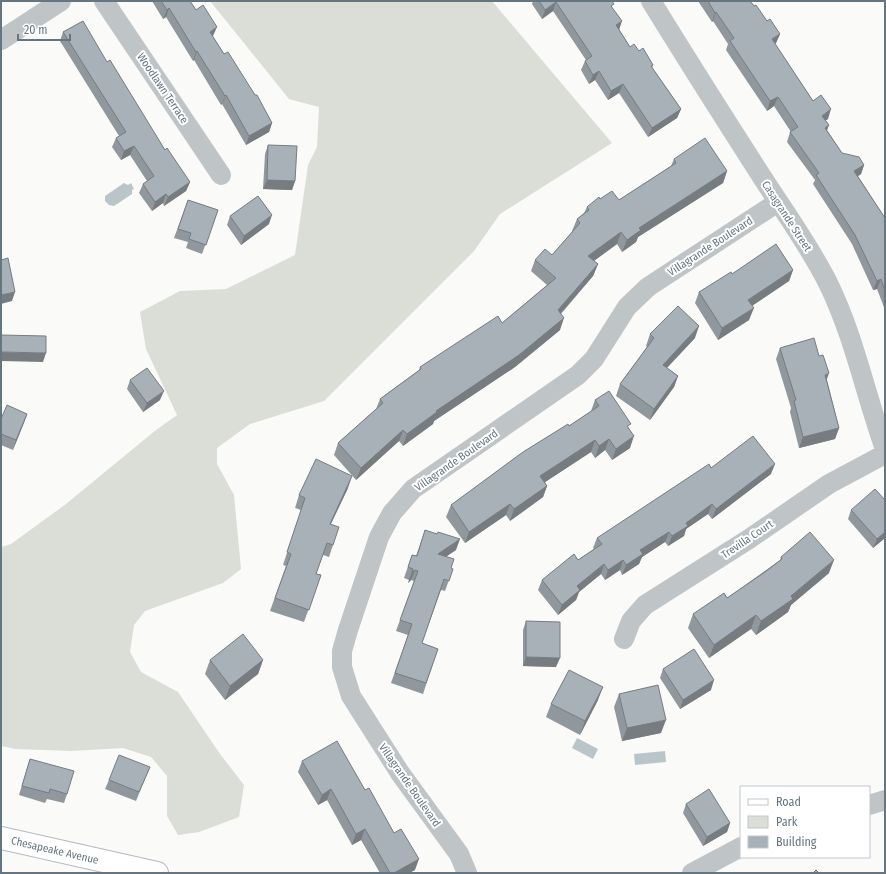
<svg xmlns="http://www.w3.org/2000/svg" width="886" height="874" viewBox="0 0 886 874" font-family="'Fira Sans Condensed',sans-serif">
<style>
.green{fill:#daded7}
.water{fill:#b9c5c9}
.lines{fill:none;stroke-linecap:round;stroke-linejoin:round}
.secondary-casing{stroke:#b4babe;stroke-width:24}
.street{stroke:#bfc4c7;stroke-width:20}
.secondary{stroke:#fff;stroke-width:22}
.wall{fill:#90989d}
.shaded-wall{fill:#767c80}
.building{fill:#a8b1b7;stroke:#767c80}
.labels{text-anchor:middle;stroke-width:4;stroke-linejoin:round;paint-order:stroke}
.street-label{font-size:11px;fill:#667681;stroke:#fff}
</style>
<rect width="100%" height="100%" fill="#fafaf8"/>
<!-- green -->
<path class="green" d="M210,1H492L612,143L500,214L474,251L324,401L250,424L217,448V464L234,495L241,569L223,583L145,611L134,625L130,652L141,672L178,692L220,754L244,785L239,817L199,832L178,835L167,816V776L151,757L123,748L72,751L15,749L1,746V547L11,544L66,504L156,430L177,415L146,349L140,312L180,291L226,289L295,255L308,165L317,147L319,107L289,99Z"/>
<!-- water -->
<path class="water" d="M124,183L128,185L131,183L134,189L132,190V194L114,206L109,205L105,201V196Z
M577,738L598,749L593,759L572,748Z
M665,751L666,762L635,765L634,754Z"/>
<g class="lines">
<defs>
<path id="secondary" d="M1,838L157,873"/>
</defs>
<!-- secondary casing -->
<use href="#secondary" class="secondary-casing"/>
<!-- street -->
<path class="street" d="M104,1L221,175
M651,1C688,61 726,121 764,180C786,214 810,247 828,283C854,336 865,393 885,449
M1,40L61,1
M624,639L631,621L645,605L749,539L829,484L885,454
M869,805L885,800
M467,873L459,854L400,773L351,696L342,667V651L348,630L379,537L392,513L413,489L578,375L594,359L627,307L648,287L778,202
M692,873L741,847"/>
<!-- secondary -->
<use href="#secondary" class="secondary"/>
</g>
<!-- wall -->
<path class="wall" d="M152,1H190L213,36V37L224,54L255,95L272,123L269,132L246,145L222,104L221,105L194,60L193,61L166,17L163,19Z
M533,1H612V7L619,29L630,47L639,51L653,65L652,68L681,109L677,118L648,137L619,93L608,100L595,80L589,84L581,70L585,61L586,60L553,11L542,19L532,4Z
M698,1H750L754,6L767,21L780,34L776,43L775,44L813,101L828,119L825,120L829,125L827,130L842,153L864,165L861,174L858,176L885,218V310L877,289L873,290L852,244L813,184L815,180L787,142L790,132H791L774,106L767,111L726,50L728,44L713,21L712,22Z
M63,32L107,62L165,150L190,182L186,191L164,206L163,203L152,211L139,193L143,184L147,181L130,155L121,160L112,147L116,138L119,136L60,41Z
M268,145L295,181L292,190L263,189L265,154Z
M674,159L727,171L723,183L638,237L636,242L622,252L617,244L594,261L598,264L593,276L561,314L560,330L515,367L434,421L433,424L403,446L399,441L356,480L334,455L338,443L376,409L380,399L419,370L420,367L502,323L547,285L531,271L535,260L552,255L573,231H572L577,219L584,213L587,207L600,199L619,200L671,166Z
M188,200L218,210L202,254L186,248L188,242L174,238Z
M230,216L269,224L241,245L227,225Z
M793,270L789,281L752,306L749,320L718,340L695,303L699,292L732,274Z
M650,334L695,338L667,368L678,376L674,387L650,420L616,396L620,384L647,347L646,346Z
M780,348L827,380L839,428L835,439L799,448L790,412L791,408L776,359Z
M130,380L160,400L143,412L127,389Z
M595,400L629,428L630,448L612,460L605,450L595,458L591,452L545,482L547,486L543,497L510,521L506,515L465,543L446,517L451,505L591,411Z
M27,414L13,450L1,445V419Z
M711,468L771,474L712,519L708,514L686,529L684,536L668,546L665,542L642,557L639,564L622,575L620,570L605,580L601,574L579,592L576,600L558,615L538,590L542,580L578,560L594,549L593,548L597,538Z
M348,488L331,524L333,545L329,557L323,555L316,574L321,575L304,622L270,611L286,566L283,565L301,510L295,508L299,495Z
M885,500V538L873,548L848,519L851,510Z
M425,530L456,550L446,556L451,568L453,569L445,591L441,590L422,643L438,649L423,694L391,683L408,635L396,631L414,581L411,580L408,583L409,580L404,578L412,555L416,556Z
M781,557L829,573L791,605L788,612L756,635L751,629L709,658L688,628L693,614L727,598L780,560Z
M526,621L556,667L523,666V630Z
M210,660H263L258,674L225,700L205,674Z
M663,669L711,690L680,709L660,678Z
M619,694L661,733L622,741L614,707Z
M598,700L580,735L546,717L551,704Z
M30,759L67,794L64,803L47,799L45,803L19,795L27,768Z
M302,761L365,790L394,833L415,870L409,873H380L361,840L352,845L327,800L318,805L298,772Z
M150,767L136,801L105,789L109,780Z
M686,804L730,823L727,832L703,846L683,813Z"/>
<!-- shaded-wall -->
<path class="shaded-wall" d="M556,2L553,11L542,19L545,10Z
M169,8L166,17L163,19L167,10Z
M716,12L713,21L712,22L715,13Z
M622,21L619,30L616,25Z
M217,27L213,36L206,41L210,32Z
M780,34L776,43L769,48L772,39Z
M197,51L194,60L193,61L196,52Z
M599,71L595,80L589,84L593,75Z
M623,84L619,93L608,100L611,91Z
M226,95L222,104L221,105L225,96Z
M778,97L774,106L767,111L770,101Z
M681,109L677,118L648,137L652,128Z
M831,109L828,119L819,125L822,116Z
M272,123L269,132L246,145L249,136Z
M829,125L825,135V128Z
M134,146L130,155L121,160L124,151Z
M864,165L861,174L851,181L854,171Z
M727,171L723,183L638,237L636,242L622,252L627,240L639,228Z
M267,180L295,181L292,190L263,189Z
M190,182L186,191L164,206L168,197Z
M166,194L163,203L152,211L155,202Z
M272,215L269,224L241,245L244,236Z
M621,232L617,244L584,268L588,256Z
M598,264L593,276L553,322L558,310Z
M793,270L789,281L744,311L748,300Z
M881,279L877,289L873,290L877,281Z
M15,292L12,301L1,304V295Z
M754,308L749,320L718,340L722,328Z
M564,318L560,330L515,367L434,421L433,424L403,446L407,434L436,411Z
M699,326L695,338L658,377L663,365Z
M1,352L46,353L43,362L1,361Z
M829,373L825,385V375Z
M678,376L674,387L650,420L654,409Z
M164,391L160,400L143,412L147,403Z
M27,414L24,423L13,450L16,440Z
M839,428L835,439L799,448L803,437Z
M403,430L399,441L356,480L361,468Z
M634,436L630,448L612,460L616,449Z
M609,439L605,450L595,458L599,446Z
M595,440L591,452L536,488L540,476Z
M775,464L771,474L712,519L716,509Z
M352,476L348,488L325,536L330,524Z
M547,486L543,497L510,521L514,509Z
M510,504L506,515L465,543L469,532Z
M712,504L708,514L686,529L684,536L668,546L672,536L686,523Z
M669,532L665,542L642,557L639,564L622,575L626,565L640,550Z
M885,532V538L873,548L877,539Z
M460,539L456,550L434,565L438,554Z
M623,560L620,570L605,580L608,570Z
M834,560L829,573L791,605L788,612L756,635L761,621Z
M604,564L601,574L579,592L576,600L558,615L562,605L577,586Z
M415,570L411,580L408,583L412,572Z
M756,615L751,629L709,658L714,645Z
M526,657L560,658L556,667L523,666Z
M263,660L258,674L225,700L230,686Z
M714,680L711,690L680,709L683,700Z
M603,687L598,700L580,735L585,721Z
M666,720L661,733L622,741L627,728Z
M331,789L327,800L318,805L322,795Z
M730,823L727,832L703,846L707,837Z
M365,829L361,840L352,845L356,834Z
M419,859L415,870L409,873H394Z"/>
<!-- building -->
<path class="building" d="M161,1H190L196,10L203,5L217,27L210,32L224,54L228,52L255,95H257L272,123L249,136L226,95L225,96L197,51L196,52L169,8L167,10Z
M539,1H612L614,4L611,6L622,21L616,25L630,47L634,44L639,51L643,48L653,65L651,66L681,109L652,128L623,84L611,91L599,71L593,75L585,61L592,56L556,2L545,10Z
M708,1H750L754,6L756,5L767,21L770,19L780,34L772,39L813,101L821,95L831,109L822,116L829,125L825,128L842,153L859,157L864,165L854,171L885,218V291L881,279L877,281L855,235L816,175L819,173L790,132L798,127L778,97L770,101L730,41L734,38L716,12L715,13Z
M83,21L107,62L110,60L165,150L167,148L190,182L168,197L166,194L155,202L143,184L154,176L134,146L124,151L116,138L126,132L63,32Z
M705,138L727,171L639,228L641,230L627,240L621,232L588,256L598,264L558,310L564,318L519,355L436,411L437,412L407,434L403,430L361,468L338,443L383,403L380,399L421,369L420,367L498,316L502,323L556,278L535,260L545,249L552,255L580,223L577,219L589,210L587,207L599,197L600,199L612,191L619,200L676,163L674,159Z
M268,145L297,146L295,181L267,180Z
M258,196L272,215L244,236L230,216Z
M188,200L218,210L206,245L189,239L191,233L178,229Z
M776,244L793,270L748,300L754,308L722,328L699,292L731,272L732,274Z
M8,258L15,292L1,295V260Z
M678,306L699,326L663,365L678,376L654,409L620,384L654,338L650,334Z
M1,335L46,336V353L1,352Z
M814,338L819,356L823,355L829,373L825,375L839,428L803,437L794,401L796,400L780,348Z
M147,368L164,391L147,403L130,380Z
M609,391L631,424L627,426L634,436L616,449L609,439L599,446L595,440L540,476L547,486L514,509L510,504L469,532L451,505L523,452L568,424L569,426L599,406L595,400Z
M7,405L27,414L16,440L1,434V419Z
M753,436L775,464L716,509L712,504L686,523L688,526L672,536L669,532L640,550L643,554L626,565L623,560L608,570L604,564L577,586L580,590L562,605L542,580L574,554L578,560L602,544L597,538L709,464L711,468Z
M316,459L352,476L330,524L339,527L333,545L327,543L316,574L321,575L309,610L275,598L291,554L287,552L305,498L299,495Z
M875,489L885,500V532L877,539L851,510Z
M425,530L437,534L438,532L460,539L438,554L454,559L451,568L453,569L449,581L444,579L422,643L438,649L426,683L395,673L412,624L400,620L418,571L415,570L412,572L413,569L408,567L412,555L417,556Z
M810,532L834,560L791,596L793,599L761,621L756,615L714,645L693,614L724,593L727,598L765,572L782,559L781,557Z
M526,621L560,622V658L526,657Z
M243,634L263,660L230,686L210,660Z
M694,649L714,680L683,700L663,669Z
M569,670L603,687L585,721L551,704Z
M658,685L666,720L627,728L619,694Z
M337,741L365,790L369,788L394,833L401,829L419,859L394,873H390L365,829L356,834L331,789L322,795L302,761Z
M119,755L150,767L139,792L109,780Z
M30,759L74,771L67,794L50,789L49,793L22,786Z
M709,789L730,823L707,837L686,804Z
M816,870L819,873H813Z"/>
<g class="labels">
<!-- street labels -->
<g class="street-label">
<text transform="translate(163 88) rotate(56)" y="4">Woodlawn Terrace</text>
<text transform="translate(787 216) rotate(57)" y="4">Casagrande Street</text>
<text transform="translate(710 246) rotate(-33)" y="4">Villagrande Boulevard</text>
<text transform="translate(456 460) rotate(-35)" y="4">Villagrande Boulevard</text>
<text transform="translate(747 539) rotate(-34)" y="4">Trevilla Court</text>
<text transform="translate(410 785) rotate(55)" y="4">Villagrande Boulevard</text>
<text transform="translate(55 850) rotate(13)" y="4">Chesapeake Avenue</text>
</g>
</g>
<!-- border -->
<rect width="886" height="874" fill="none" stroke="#667681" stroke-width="4"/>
<!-- legend -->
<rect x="740" y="786" width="130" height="72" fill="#ffffff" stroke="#c2c8cd"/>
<rect x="748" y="799" width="20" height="6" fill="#ffffff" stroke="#c2c8cd"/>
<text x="776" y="806" font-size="12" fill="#667681">Road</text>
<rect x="748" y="816" width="20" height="12" fill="#daded7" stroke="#c2c8cd"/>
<text x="776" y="826" font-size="12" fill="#667681">Park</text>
<rect x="748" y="836" width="20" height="12" fill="#a8b1b7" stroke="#c2c8cd"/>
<text x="776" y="846" font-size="12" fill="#667681">Building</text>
<!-- scale -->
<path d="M18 34v6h52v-6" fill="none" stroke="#667681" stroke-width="2"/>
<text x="24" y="34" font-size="12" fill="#667681" stroke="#ffffff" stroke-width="3" paint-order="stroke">20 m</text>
</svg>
